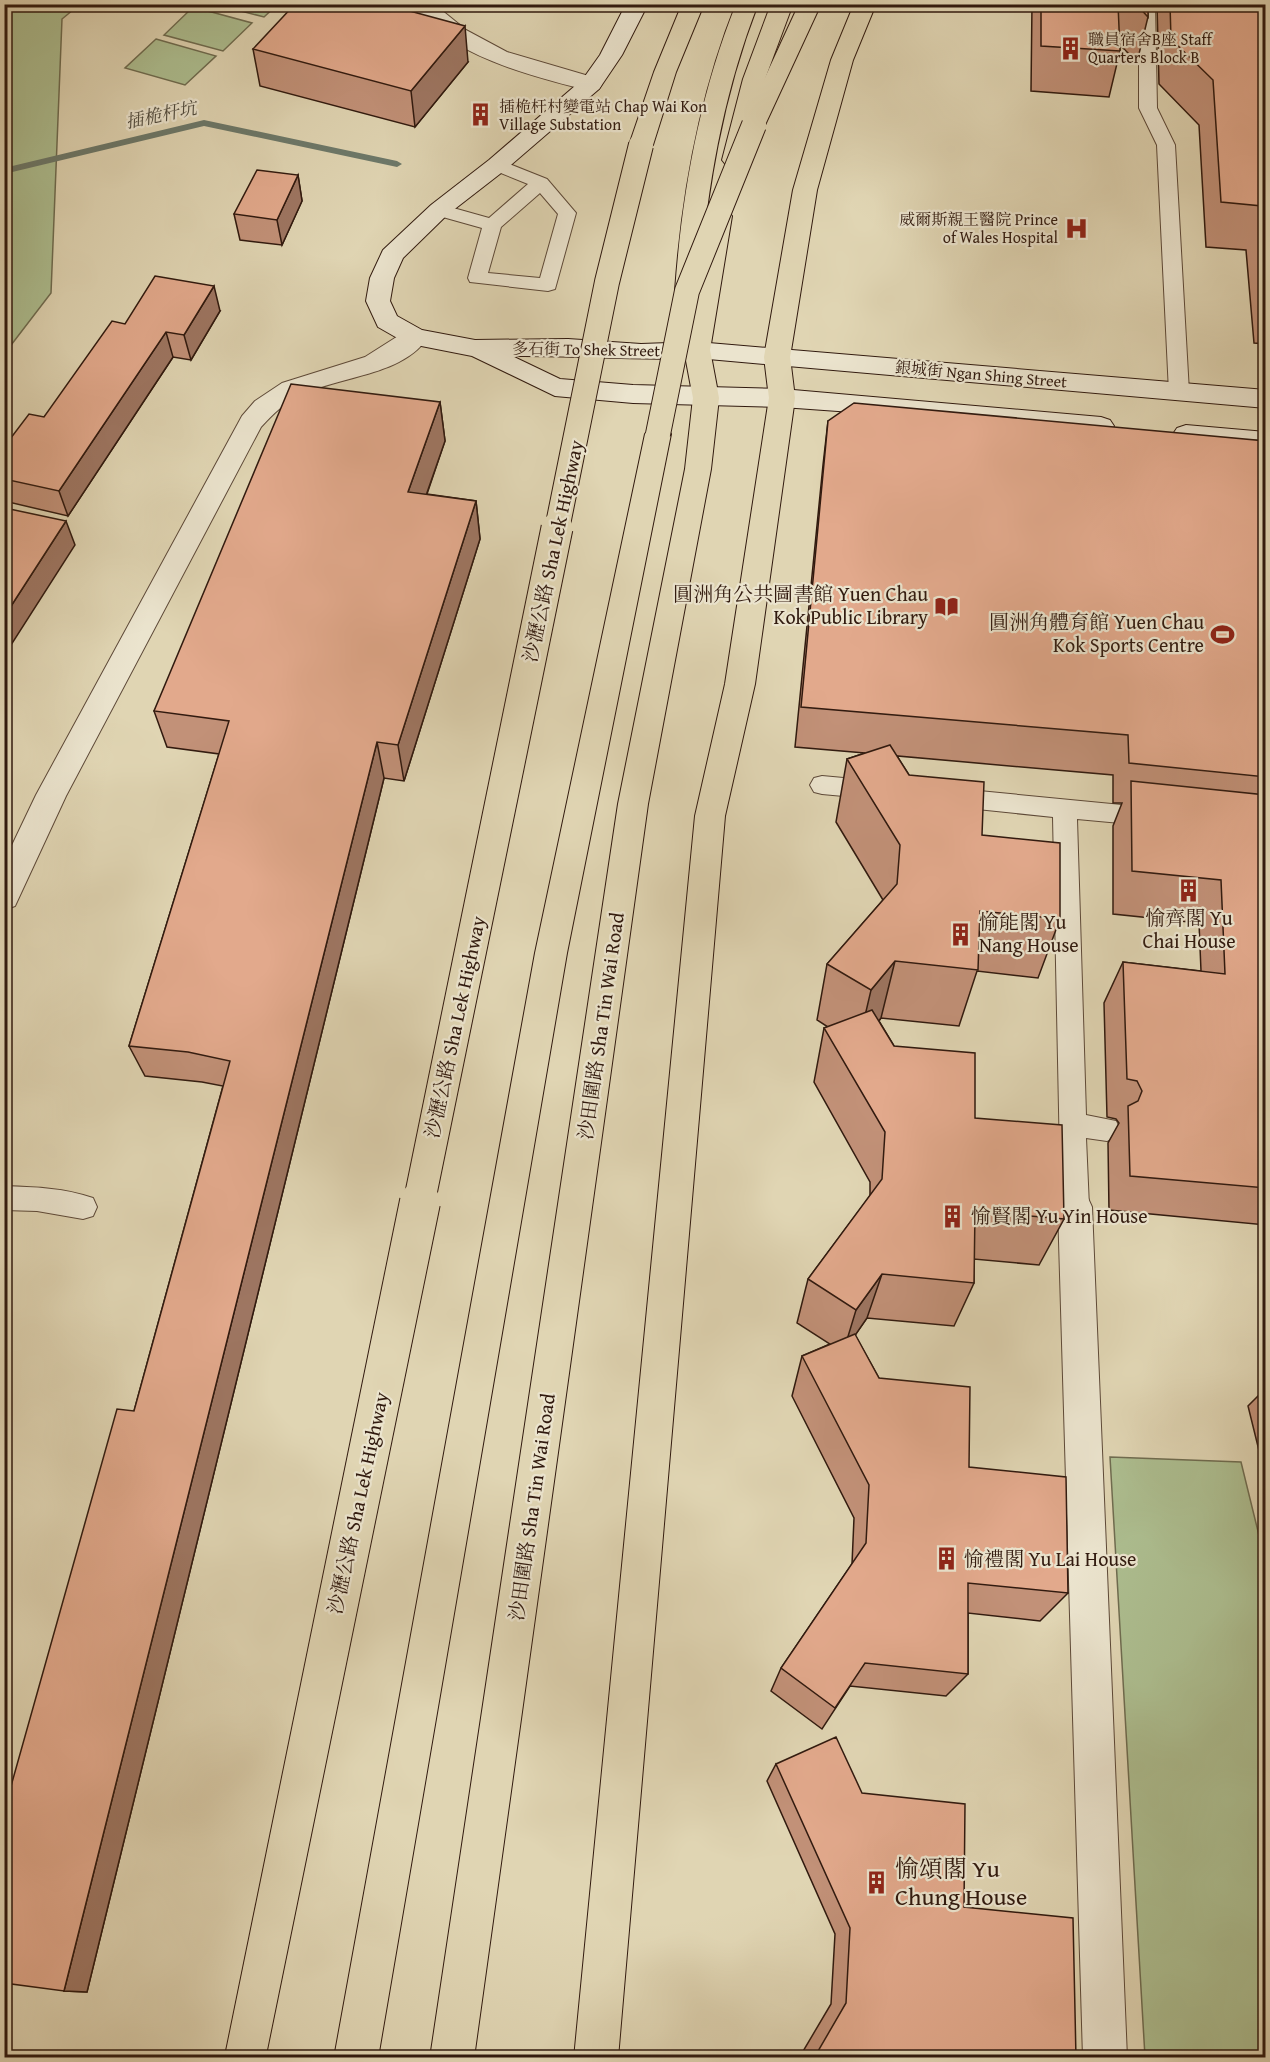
<svg xmlns="http://www.w3.org/2000/svg" width="1270" height="2062" viewBox="0 0 1270 2062" font-family="'Gentium Book Plus','Noto Serif TC',serif">
<style>
.green{fill:#adbe90;stroke:#6f6c50;stroke-width:1.5}
.lines{fill:none;stroke-linecap:round;stroke-linejoin:round}
.stream{fill:#6d796a;fill-rule:evenodd}
.lane-casing{stroke:#5d4938;stroke-width:2}
.street-casing{stroke:#5d4938;stroke-width:2}
.secondary-casing{stroke:#311a0f;stroke-width:2}
.primary-casing{stroke:#311a0f;stroke-width:2}
.highway-casing{stroke:#311a0f;stroke-width:2}
.lane{fill:#ebe4ce;fill-rule:evenodd}
.street{fill:#ebe4ce;fill-rule:evenodd}
.secondary{fill:#ebe4ce;fill-rule:evenodd}
.primary{fill:#e0d5b3;fill-rule:evenodd}
.highway{fill:#e0d5b3;fill-rule:evenodd}
.highway-bridge-far2-casing{stroke:#311a0f;stroke-width:26;stroke-linecap:butt}
.highway-bridge-far1-casing{stroke:#311a0f;stroke-width:33;stroke-linecap:butt}
.highway-bridge-casing{stroke:#311a0f;stroke-width:42;stroke-linecap:butt}
.highway-bridge-far2{stroke:#e0d5b3;stroke-width:24}
.highway-bridge-far1{stroke:#e0d5b3;stroke-width:31}
.highway-bridge{stroke:#e0d5b3;stroke-width:40}
.wall{fill:#c29178;stroke:#311a0f;stroke-width:1.5}
.shaded-wall{fill:#9e7662;stroke:#311a0f;stroke-width:1.5}
.building{fill:#e2a98c;stroke:#311a0f;stroke-width:1.5}
.labels{text-anchor:middle;stroke-width:4.5;stroke-linejoin:round;paint-order:stroke}
.far-poi-label{font-size:16px;fill:#311a0f;stroke:#ebe4ce;text-anchor:start}
.far-street-label{font-size:16px;fill:#311a0f;stroke:#ebe4ce}
.far-water-label{font-size:18px;font-style:italic;fill:#4f4a3d;stroke:#ebe4ce}
.street-label{font-size:20px;fill:#311a0f;stroke:#ebe4ce}
.poi-label{font-size:20px;fill:#311a0f;stroke:#ebe4ce;text-anchor:start}
.near-poi-label{font-size:24px;fill:#311a0f;stroke:#ebe4ce;text-anchor:start}
</style>
<rect width="100%" height="100%" fill="#e0d5b3"/>
<filter id="stains"><feTurbulence type="fractalNoise" baseFrequency=".00333" numOctaves="4"/><feColorMatrix values="0 0 0 0 .2 0 0 0 0 .09 0 0 0 0 .02 0 0 0 .5 -.17"/></filter>
<radialGradient id="worn" r=".72"><stop offset=".6" stop-color="#630" stop-opacity="0"/><stop offset="1" stop-color="#630" stop-opacity=".3"/></radialGradient>
<!-- green -->
<path class="green" d="M5,4L79,5L62,19L51,293L5,353Z
M218,5H277L264,17Z
M193,7L252,23L223,51L164,35Z
M156,39L216,56L185,85L125,68Z
M1110,1457L1241,1462L1266,1564L1265,2057H1145Z"/>
<g class="lines">
<!-- stream -->
<path class="stream" d="M204,120L397,161L402,164L397,167L204,126L4,174V168Z"/>
<defs>
<path id="lane" d="M1139,4H1155L1157,108L1175,145L1189,392L1186,397L1179,399L1172,397L1169,392L1157,145L1139,108Z
M497,159L547,179L576,213L555,289L548,291L470,282L468,278L482,228L432,214L430,210L432,206L439,204L489,218L528,184L491,169L488,165L491,161ZM540,193L558,214L540,278L488,273L501,227Z
M822,776L876,781L884,783L888,790L884,797L876,799L822,794L814,792L810,785L814,778Z
M948,788L1153,808L1161,810L1165,817L1161,824L1153,826L1077,819L1086,1115L1116,1121L1120,1129L1116,1137L1107,1141L1086,1138L1089,1207L1085,1216L1075,1219L1065,1216L1061,1207L1053,817L948,806L940,804L936,797L940,790Z
M4,1186C34,1187 65,1188 93,1198L97,1207L93,1216L83,1219L37,1211L4,1210Z"/>
<path id="street" d="M411,4H434L466,30L507,52L599,79L602,84L599,89L591,91C534,77 446,55 411,4Z
M415,329L424,331L428,337C403,376 339,376 301,395C285,402 273,414 261,427L66,796L15,906L4,910V862L36,795L242,416L255,401L282,383L365,357L406,331Z
M1075,1191L1087,1196L1092,1207L1127,2058H1083L1058,1207L1063,1196Z"/>
<path id="secondary" d="M626,4H648L622,55L599,89L505,170L447,215L403,258L394,278L390,301L397,316L422,330L475,340L568,339L641,344L697,342L1266,390V408L697,358C635,361 574,355 512,356L560,379L633,385L782,389L1101,417L1110,420L1114,426L1110,432L1101,435L852,412L782,407L633,403L555,396L472,356L406,343L378,327L366,301L370,278L383,250L431,205L489,160L583,79L600,55Z
M1186,425L1266,432V450L1177,440L1173,434L1177,428Z"/>
<path id="primary" d="M771,4H793L765,79L746,160L742,165L734,167L726,165L722,160L743,79Z
M854,4H876L853,60L817,190L790,357L795,398L755,684L725,816L618,2058H574L695,816L725,684L769,398L764,357L793,190L831,60Z
M720,209L728,211L732,216L710,350L719,398L711,469L648,804L474,2058H430L618,804L685,469L693,398L684,350L708,216L712,211Z"/>
<path id="highway" d="M682,4H704L676,72L653,145L649,150L641,152L633,150L629,145L654,72Z
M736,4H758C722,97 706,192 699,291L696,297L687,299L678,297L675,291C682,192 699,97 736,4Z
M799,4H821L765,125L762,130L754,132L746,130L743,125Z
M658,425L667,428L671,434L567,953L378,2058H334L535,953L645,434L649,428Z"/>
</defs>
<!-- lane casing -->
<use href="#lane" class="lane-casing"/>
<!-- street casing -->
<use href="#street" class="street-casing"/>
<!-- secondary casing -->
<use href="#secondary" class="secondary-casing"/>
<!-- primary casing -->
<use href="#primary" class="primary-casing"/>
<!-- highway casing -->
<use href="#highway" class="highway-casing"/>
<!-- lane -->
<use href="#lane" class="lane"/>
<!-- street -->
<use href="#street" class="street"/>
<!-- secondary -->
<use href="#secondary" class="secondary"/>
<!-- primary -->
<use href="#primary" class="primary"/>
<!-- highway -->
<use href="#highway" class="highway"/>
<defs>
<path id="highway-bridge-far2" d="M658,434L687,291L754,125
M557,529L607,282L641,145"/>
<path id="highway-bridge-far1" d="M419,1203L557,528"/>
<path id="highway-bridge" d="M245,2058L420,1202"/>
</defs>
<!-- highway-bridge-far2 casing -->
<use href="#highway-bridge-far2" class="highway-bridge-far2-casing"/>
<!-- highway-bridge-far1 casing -->
<use href="#highway-bridge-far1" class="highway-bridge-far1-casing"/>
<!-- highway-bridge casing -->
<use href="#highway-bridge" class="highway-bridge-casing"/>
<!-- highway-bridge-far2 -->
<use href="#highway-bridge-far2" class="highway-bridge-far2"/>
<!-- highway-bridge-far1 -->
<use href="#highway-bridge-far1" class="highway-bridge-far1"/>
<!-- highway-bridge -->
<use href="#highway-bridge" class="highway-bridge"/>
</g>
<!-- wall -->
<path class="wall" d="M1032,4H1148V17L1137,62L1120,45V51L1109,97L1031,91Z
M1157,4H1266V344L1254,343L1246,250L1206,247L1199,125L1159,84Z
M253,49L468,62L415,127L260,86Z
M298,175L302,201L282,245L240,240L234,214Z
M220,311L191,360L173,357L68,516L4,501V447L44,417L125,324Z
M440,402L445,441L427,494L476,501L480,539L404,781L384,778L87,1992L64,1991L134,1411L223,1086L202,1082L145,1076L129,1046L219,754L167,747L154,711Z
M828,421L1266,441V1225L1109,1210L1108,1143L1119,1123L1116,1119L1107,1117L1104,1003L1123,962L1201,971L1199,923L1113,914V826L1122,803H1113V775L897,756L909,775L982,835L1060,919L1038,978L977,971L959,1026L881,1018L879,1021L894,1046L975,1118L1064,1219L1039,1265L974,1259V1283L954,1326L867,1318L855,1335L879,1378L969,1467L1068,1593L1040,1621L968,1613V1674L946,1696L850,1686L822,1729L771,1691L781,1668L852,1564L854,1518L792,1396L802,1356L830,1344L797,1323L808,1279L870,1196V1182L814,1082L824,1028L828,1027L817,1020L827,964L883,900L836,822L847,759L865,753L795,747L823,465Z
M1266,1388V1479L1248,1406Z
M776,1764L963,2055V2058H799L831,2004L835,1934L767,1781Z"/>
<!-- shaded-wall -->
<path class="shaded-wall" d="M465,26L468,62L415,127L411,91Z
M298,175L302,201L282,245L277,220Z
M214,286L220,311L191,360L184,335Z
M166,332L173,357L68,516L59,491Z
M440,402L445,441L414,530L408,492Z
M476,501L480,539L404,781L398,745Z
M66,521L75,545L4,656V617Z
M377,742L384,778L87,1992L64,1991Z
M895,961L881,1018L858,1046L871,990Z
M882,1274L867,1318L843,1353L856,1310Z"/>
<!-- building -->
<path class="building" d="M295,4H384L465,26L411,91L253,49Z
M1041,4H1118L1120,51L1041,46Z
M1136,4H1148V17Z
M1170,4H1266V246L1262,206L1221,202L1213,80L1171,39Z
M257,170L298,175L277,220L234,214Z
M155,276L214,286L184,335L166,332L59,491L4,479V447L29,414L44,417L112,321L125,324Z
M291,384L440,402L408,492L476,501L398,745L377,742L64,1991L4,1983V1811L117,1409L134,1411L230,1061L188,1052L129,1046L229,721L154,711Z
M854,403L1266,441V777L1129,763L1128,735L801,707L828,421Z
M5,508L66,521L4,617V509Z
M890,745L909,775L984,782L982,835L1060,843V919L980,911L978,970L895,961L871,990L827,964L897,884L900,845L847,759Z
M1131,781L1266,795V1188L1130,1176L1128,1106L1138,1101L1142,1091L1137,1081L1127,1079L1123,962L1225,974L1221,880L1132,871Z
M872,1010L894,1046L975,1053V1118L1062,1125L1064,1219L975,1211L974,1283L882,1274L856,1310L808,1279L882,1179L885,1132L824,1028Z
M855,1334L879,1378L970,1387L969,1467L1066,1477L1068,1593L968,1583V1674L865,1663L835,1708L781,1668L866,1543L869,1485L802,1356Z
M836,1737L862,1793L965,1804L964,1907L1073,1918L1076,2058H989L963,2055V2058H814L846,2003L850,1928L776,1764Z"/>
<!-- icons -->
<defs>
<symbol id="building-bare" viewBox="-9 -9 18 18"><path d="M-4-6H4V6H1V3H-1V6H-4ZM-2.5-4.3h1.7v1.8h-1.7ZM.8-4.3h1.7v1.8H.8ZM-2.5-1h1.7V.8h-1.7ZM.8-1h1.7V.8H.8Z" fill="#8f2418" stroke="#ebe4ce" stroke-width="2.5" paint-order="stroke"/></symbol>
<symbol id="hospital-bare" viewBox="-9 -9 18 18"><path d="M-5-5h3v3.5h4V-5h3V5h-3V1.5h-4V5h-3Z" fill="#8f2418" stroke="#ebe4ce" stroke-width="2.5" paint-order="stroke"/></symbol>
<symbol id="library-bare" viewBox="-9 -9 18 18"><path d="M-6-4Q-3-5.5-.7-3.5V5Q-3 3-6 4ZM6-4Q3-5.5 .7-3.5V5Q3 3 6 4Z" fill="#8f2418" stroke="#ebe4ce" stroke-width="2.5" paint-order="stroke"/></symbol>
<symbol id="stadium-bare" viewBox="-9 -9 18 18"><path d="M0-5a6.5 5 0 1 0 0 10a6.5 5 0 1 0 0-10ZM-3.5-1.8h7v3.6h-7Z" fill="#8f2418" stroke="#ebe4ce" stroke-width="2.5" paint-order="stroke"/></symbol>
</defs>
<g fill-rule="evenodd">
<use href="#building-bare" x="1054" y="32" width="33" height="33"/>
<use href="#building-bare" x="464" y="98" width="33" height="33"/>
<use href="#hospital-bare" x="1060" y="212" width="33" height="33"/>
<use href="#library-bare" x="930" y="590" width="33" height="33"/>
<use href="#stadium-bare" x="1206" y="618" width="33" height="33"/>
<use href="#building-bare" x="1172" y="874" width="33" height="33"/>
<use href="#building-bare" x="944" y="918" width="33" height="33"/>
<use href="#building-bare" x="936" y="1200" width="33" height="33"/>
<use href="#building-bare" x="930" y="1542" width="33" height="33"/>
<use href="#building-bare" x="860" y="1866" width="33" height="33"/>
</g>
<g class="labels">
<!-- far-poi labels -->
<g class="far-poi-label">
<text x="1088" y="45">職員宿舍B座 Staff<tspan x="1088" dy="18">Quarters Block B</tspan></text>
<text x="499" y="112">插桅杆村變電站 Chap Wai Kon<tspan x="499" dy="18">Village Substation</tspan></text>
<text x="1058" y="225" text-anchor="end">威爾斯親王醫院 Prince<tspan x="1058" dy="18">of Wales Hospital</tspan></text>
</g>
<!-- far-street labels -->
<g class="far-street-label">
<text transform="translate(586 349) rotate(1)" y="6">多石街 To Shek Street</text>
<text transform="translate(981 374) rotate(5)" y="6">銀城街 Ngan Shing Street</text>
</g>
<!-- far-water labels -->
<g class="far-water-label">
<text transform="translate(161 115) rotate(-12)" y="6">插桅杆坑</text>
</g>
<!-- street labels -->
<g class="street-label">
<text transform="translate(553 551) rotate(-78)" y="7">沙瀝公路 Sha Lek Highway</text>
<text transform="translate(601 1026) rotate(-82)" y="7">沙田圍路 Sha Tin Wai Road</text>
<text transform="translate(455 1027) rotate(-78)" y="7">沙瀝公路 Sha Lek Highway</text>
<text transform="translate(358 1503) rotate(-78)" y="7">沙瀝公路 Sha Lek Highway</text>
<text transform="translate(532 1507) rotate(-82)" y="7">沙田圍路 Sha Tin Wai Road</text>
</g>
<!-- poi labels -->
<g class="poi-label">
<text x="928" y="601" text-anchor="end">圓洲角公共圖書館 Yuen Chau<tspan x="928" dy="23">Kok Public Library</tspan></text>
<text x="1204" y="629" text-anchor="end">圓洲角體育館 Yuen Chau<tspan x="1204" dy="23">Kok Sports Centre</tspan></text>
<text x="1189" y="925" text-anchor="middle">愉齊閣 Yu<tspan x="1189" dy="23">Chai House</tspan></text>
<text x="979" y="929">愉能閣 Yu<tspan x="979" dy="23">Nang House</tspan></text>
<text x="971" y="1223">愉賢閣 Yu Yin House</text>
<text x="964" y="1566">愉禮閣 Yu Lai House</text>
</g>
<!-- near-poi labels -->
<g class="near-poi-label">
<text x="895" y="1877">愉頌閣 Yu<tspan x="895" dy="28">Chung House</tspan></text>
</g>
</g>
<!-- margin -->
<rect width="1270" height="2062" fill="none" stroke="#e0d5b3" stroke-width="24"/>
<rect x="6" y="6" width="1258" height="2050" fill="none" stroke="#311a0f" stroke-width="3"/>
<rect x="12" y="12" width="1246" height="2038" fill="none" stroke="#311a0f" stroke-width="1.5"/>
<rect width="100%" height="100%" filter="url(#stains)"/>
<rect width="100%" height="100%" fill="url(#worn)"/>
</svg>
